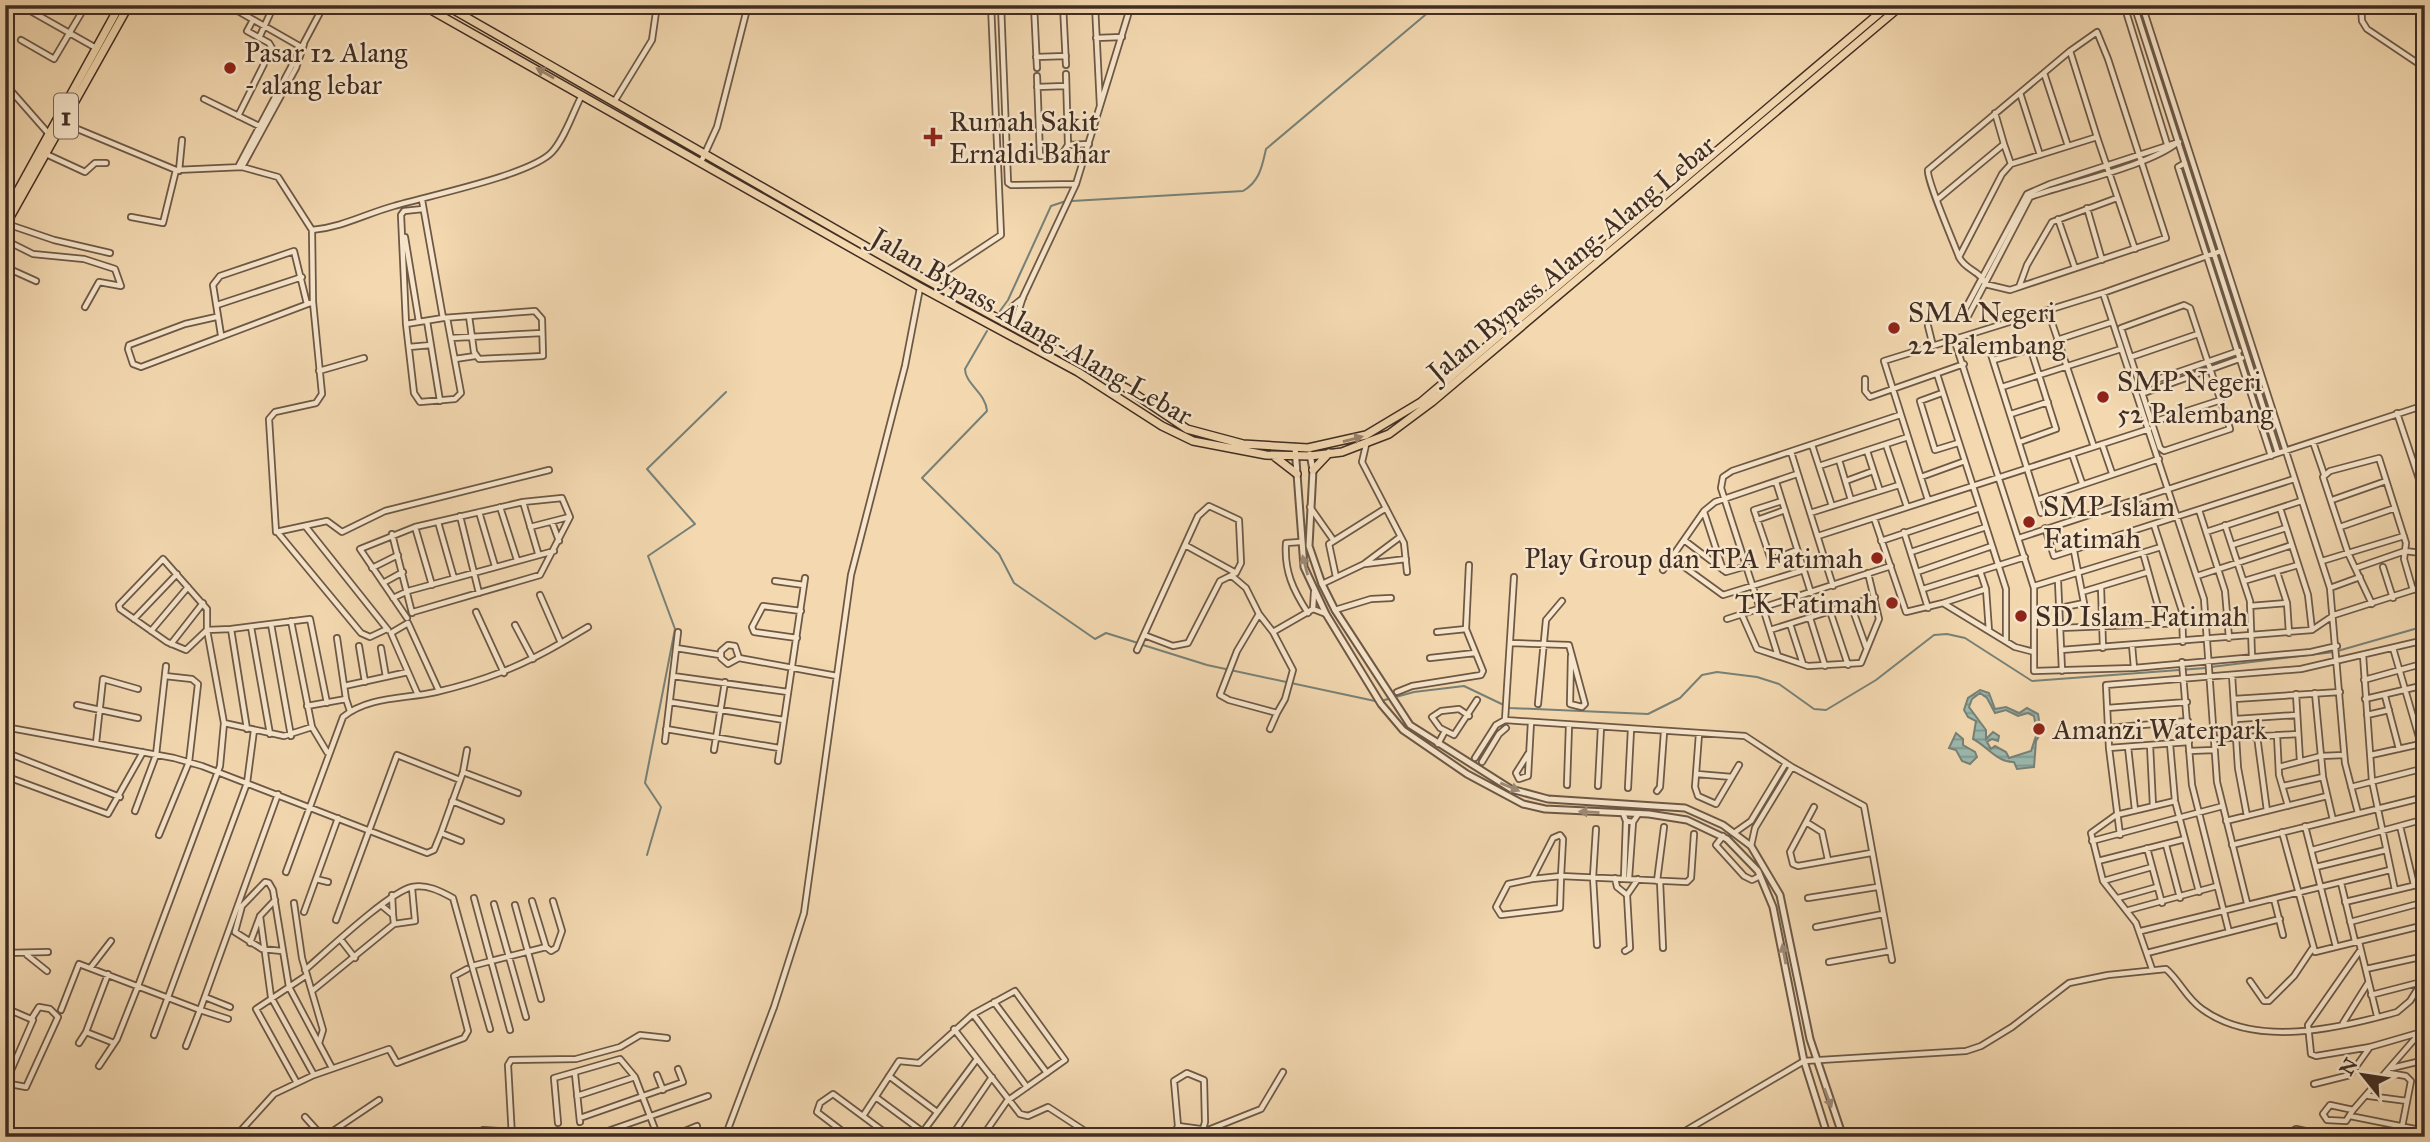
<svg xmlns="http://www.w3.org/2000/svg" width="2430" height="1142" viewBox="0 0 2430 1142" font-family="'IM FELL Great Primer',serif">
<style>
.water{fill:url(#water-rules);stroke:#778177;stroke-width:2;fill-rule:evenodd}
.lines{fill:none;stroke-linecap:round;stroke-linejoin:round}
.stream{stroke:#778177;stroke-width:2}
.minor-casing{stroke:#6d5846;stroke-width:8}
.tertiary-casing{stroke:#6d5846;stroke-width:9}
.trunk-casing{stroke:#402d23;stroke-width:10}
.minor{stroke:#f7e6cc;stroke-width:4.5}
.tertiary{stroke:#f7e6cc;stroke-width:5}
.trunk{stroke:#f3d8b0;stroke-width:7}
.oneway{fill:#9a826a}
.oneway2{fill:#9c8a78}
.poi-dot{fill:#8f2418;stroke:#f7e6cc;stroke-width:2.5}
.labels{text-anchor:middle;stroke-width:5;stroke-linejoin:round;paint-order:stroke}
.shield{fill:#f7e6cc;stroke:#776456;stroke-width:2}
.shield-label{font-size:26px;font-weight:bold;fill:#402d23}
.poi-label{font-size:28px;fill:#402d23;stroke:#f7e6cc;text-anchor:start}
.street-label{font-size:28px;fill:#402d23;stroke:#f7e6cc}
</style>
<defs>
<pattern id="water-rules" width="6" height="5" patternUnits="userSpaceOnUse" patternTransform="scale(1.75)"><rect width="6" height="5" fill="#9bb9af"/><path d="M0 2.5h6" fill="none" stroke="#80978e"/></pattern>
</defs>
<rect width="100%" height="100%" fill="#f3d8b0"/>
<filter id="stains"><feTurbulence type="fractalNoise" baseFrequency=".00286" numOctaves="4"/><feColorMatrix values="0 0 0 0 .2 0 0 0 0 .09 0 0 0 0 .02 0 0 0 .5 -.17"/></filter>
<radialGradient id="worn" r=".72"><stop offset=".6" stop-color="#630" stop-opacity="0"/><stop offset="1" stop-color="#630" stop-opacity=".3"/></radialGradient>
<!-- water -->
<path class="water" d="M1980,690L1989,693L1995,709L2006,707L2019,713L2027,708L2038,714L2041,733L2036,741L2034,767L2017,769L2014,762C1998,763 1987,746 1973,739L1976,721L1968,717L1964,710L1968,698ZM1980,693L1987,698L1995,713L2006,710L2018,716L2028,713L2034,716L2037,733L2031,751L2009,758L2006,752L1995,746L1991,749L1987,742L1992,739L1998,741L1999,736L1993,732L1986,739V730L1969,707L1972,699Z
M1956,733L1963,739V745L1975,752L1977,757L1970,764L1962,761L1956,750L1949,748Z"/>
<g class="lines">
<!-- stream -->
<path class="stream" d="M1072,201L1243,191C1260,181 1262,166 1266,149L1437,5
M1000,311L1008,300L1051,206L1066,201
M987,331L965,369C965,384 986,393 987,411L922,478L999,554L1014,583L1095,639L1106,633L1138,643
M1143,645L1207,665L1375,701
M2211,667L2334,652L2425,626
M1381,701L1414,692L1464,686L1510,708L1648,714L1680,698L1702,675L1717,672L1757,677L1779,684L1814,709L1826,710L1876,680L1934,635L1947,634L1965,638L2032,681L2206,668
M647,855L661,807L645,783L675,629L648,556L695,524L647,469L726,392"/>
<defs>
<path id="minor" d="M236,5L238,11L301,47
M1001,5L1008,183L1011,185L1076,184
M1034,5L1037,68
M1063,5L1066,65
M1095,5L1100,106
M2124,5L2167,144
M2134,5L2278,453
M2142,5L2330,588L2345,763L2358,813
M2361,5L2362,21L2367,29L2425,68
M27,9L96,48
M5,21L12,5
M259,38L274,5
M1096,38L1122,37
M21,40L54,59L86,5
M1036,57L1066,56
M2044,73L2068,146
M1066,74L1068,145L1089,144
M1037,76L1040,156H1061L1068,145
M5,84L48,133
M1037,87L1065,86
M2020,93L2040,155
M204,99L259,126
M614,102L652,40L657,5
M238,116L272,48L269,43L247,31L253,20
M63,123L176,170L242,167L278,177L312,230L313,302L322,394L316,403L275,412L269,419L276,532L327,521L342,532L385,511L549,470
M2097,137L2135,249
M2004,144L2011,164
M46,154L85,172L95,163H106
M701,162L717,127L748,5
M2185,163L2178,167L2271,456
M238,167L324,5
M242,167L296,68L304,44
M179,171L182,140
M1938,199L2004,144L1995,113
M422,200L443,318L535,311L542,319L543,356L479,359L474,352L469,316
M2087,208L2102,260
M423,209L404,211L401,215L406,324L414,393L420,402L455,399L461,393L447,318
M131,217L163,223L176,170
M2058,219L2075,268
M7,224L54,240L110,253
M312,230C343,227 365,214 394,206C427,196 531,175 552,152C565,138 573,112 582,95
M405,237L419,322
M5,240L33,254L84,259L115,269L121,286L99,282L85,307
M1959,257L2002,174L2011,164L2097,137L2070,51L1928,170C1926,179 1954,243 1959,257C1965,270 1981,271 1985,284L2010,290L2166,238L2108,59L2097,32L2070,51
M5,267L36,281
M930,282L1001,235L991,5
M2019,287L2027,265L2052,222L2117,198
M2103,293L2204,599L2217,782L2247,903
M217,305L302,277
M2184,305L2190,308L2230,429L2164,451L2160,448L2121,328Z
M2048,311L2093,444
M216,317L185,324L129,345L128,349L133,364L141,367L313,302
M1961,317L2027,194L2050,184L2179,142
M1966,320L2030,197C2066,184 2152,165 2178,142
M427,321L440,401
M1003,323L1013,306L1023,298
M406,324L443,318
M1928,326L1933,346
M1013,328L1023,297L1076,184L1131,5
M221,335L213,285L220,276L294,251L307,304
M451,338L542,333
M1954,339L2034,588V671L2134,668L2311,652L2337,646
M2057,340L2112,322
M409,347L431,345
M1989,348L2037,500L2159,459
M2131,357L2198,334
M455,359L475,356
M1994,360L2041,346
M319,371L364,358
M1937,374L2006,589V641
M1865,379V391L1870,397L1964,364
M2141,385L2239,351
M2002,387L2121,349
M1942,393L1920,401L1935,450L1958,443
M2144,393L2242,358
M2397,413L2425,497
M2011,414L2048,402
M2153,422L2221,400
M2020,442L2056,429L2031,350
M2313,442L2324,474
M2102,444L2112,473
M1366,445L1362,462L1404,543L1407,572
M1812,445L1832,506
M1886,445L1907,507
M1867,451L1880,491
M1791,452L1833,586
M2072,454L2082,483
M1839,460L1851,500
M1819,466L1908,437
M1921,477L1965,461
M1846,481L1873,471
M1776,482L1811,593
M2143,497L2147,507
M1928,500L1884,361L2103,293L2221,251
M2037,500L2041,513
M2332,500L2386,481
M1782,501L1754,510L1771,560L1797,550
M523,502L538,553
M500,507L517,560
M1310,507L1334,541
M2280,508L2308,595L2312,630
M2199,510L2225,591L2229,638
M479,512L495,566
M1704,512L1723,570
M1810,513L1899,485
M460,516L479,593
M1874,518L1906,612L1943,603L2015,647L2034,652
M1757,520L1785,510
M438,522L454,578
M552,522L559,541
M2154,525L2182,611L2183,642
M2225,525L2250,601L2252,657
M306,527L388,630
M415,527L432,585
M530,527L569,517
M2340,527L2395,508
M2045,528L2054,556L2294,479
M1904,532L1928,608
M2206,532L2301,501
M279,534L361,633L370,637L387,629
M392,534L412,613
M1818,536L2149,429
M2019,538L2425,405
M1684,540L1726,572L1747,566
M1881,541L1980,508
M1300,542L1286,543C1284,571 1293,590 1308,613
M1185,545L1236,573
M2232,545L2286,528
M1911,552L1986,527
M2143,553L2163,624
M1672,558L1723,595L1804,570
M2322,561L2404,536
M1365,564L1406,559
M2383,567L2393,598
M372,568L398,555
M2356,568L2405,551L2421,553L2425,562
M1663,570L1704,511L1715,502L1797,474
M1980,571L1986,589L1989,631
M1917,572L1992,546
M2277,572L2287,603L2289,633
M1232,576L1246,588L1259,614L1237,651L1220,695L1229,700L1277,713L1270,729
M2197,576L2292,545
M1336,577L1329,544L1386,508
M775,581L804,585
M2058,581L2062,671
M2244,581L2298,565
M383,583L403,572
M1322,584L1364,564L1400,537
M2034,586L2161,547
M2101,587L2103,648
M2330,588L2360,577
M1923,589L2025,557
M1314,592L1313,609L1326,614
M2082,592L2148,572
M393,598L408,591L554,551
M1943,603L1986,589
M2372,604L2348,553L2323,477L2330,471L2379,458L2406,543L2404,559L2413,590
M1851,605L1866,647
M2250,606L2287,603
M1763,608L1778,656
M2060,608L2084,603L2074,551
M1760,609L1721,488L1723,477L1732,471L1900,415
M1335,610L1371,599L1391,598
M1830,611L1848,665
M476,612L504,673
M1259,614L1273,632L1293,670L1285,699L1277,713
M1742,615L1757,649L1808,666L1861,663L1879,619L1868,573
M407,618L360,549L415,527L523,502L562,498L570,517L540,575L413,612
M1810,618L1825,666
M134,619L177,574
M1727,619L1891,566
M291,621L312,727L327,752
M271,624L291,736
M1790,624L1803,664
M515,625L533,659
M251,627L270,734
M2060,628L2183,623
M231,629L310,619L327,703
M1770,630L1875,597
M151,631L188,587
M1273,632L1313,609
M1437,632L1466,629
M337,638L346,699
M797,638L754,632L752,627L763,606L801,611
M561,643L588,627
M1510,643L1569,645L1585,704L1582,707L1570,704L1571,656
M171,644L203,603
M2132,645L2134,668
M359,646L365,682
M381,648L386,677
M676,648L720,655
M2393,648L2425,758
M1137,650L1198,516L1209,506L1239,520L1241,563L1236,573L1220,581L1188,643L1173,646L1144,635
M2061,650L2312,630L2334,615L2425,586
M2363,655L2372,781L2395,890
M739,658L735,646L728,645L721,651V658L728,664L739,658L837,676
M1430,658L1475,653
M2182,662L2192,785L2229,932
M408,672L391,633L408,623L439,691
M2232,675L2238,768L2247,816
M673,676L788,692
M2364,680L2425,663
M344,686L408,672L418,695
M1397,692L1412,686L1481,675L1483,671L1466,629L1469,565
M2315,693L2323,777L2333,820
M2296,694L2300,761
M2385,696L2399,749
M2234,699L2340,692
M2365,699L2425,685
M670,702L784,720
M1538,704L1546,620L1562,601
M77,705L138,718
M307,706L346,699L350,711
M2107,708L2187,702
M2367,715L2389,710
M1469,716L1459,709L1441,711L1432,717L1440,728L1454,735L1477,700
M2236,719L2297,715
M1505,720L1514,577
M224,723L284,736L312,727
M5,727L174,758L202,766L427,853L434,850L441,833L461,841
M2108,728L2188,721
M666,729L779,748
M1699,734L1695,787L1698,796L1716,804L1739,765
M2277,735L2279,775L2288,806
M2257,736L2267,811
M2213,739L2298,734
M665,741L678,632
M96,743L103,679L138,689
M1438,744L1445,731
M2170,744L2175,801L2199,892
M2150,745L2153,806
M2128,747L2135,810
M2109,748L2189,742
M714,750L725,682
M2189,751L2214,750
M5,752L120,797
M1528,754L1516,773L1519,779L1528,776L1531,722
M2371,755L2425,743
M1475,758L1496,725L1505,720L1745,736L1792,767L1864,806L1892,960
M778,761L805,578
M1482,762L1499,734L1506,728
M2279,767L2321,756L2344,755
M463,772L518,793
M1697,774L1732,777
M5,776L108,814L143,752
M1567,785L1569,725
M1598,786L1601,727
M2283,786L2323,777
M2351,787L2425,768
M1628,788L1631,729
M1657,791L1660,787L1664,732
M452,801L501,821
M1814,807L1790,852L1793,864L1798,866L1871,853
M135,811L156,755L166,666
M1623,813L1626,821L1633,822L1639,813
M2226,821L2327,796
M2419,821L2425,843
M1806,822L1822,832L1828,860
M2305,826L2336,947
M2400,826L2414,885
M1596,829L1593,877L1597,945
M2282,832L2315,952L2425,925
M441,833L463,772L467,750
M1734,833L1751,821L1786,763
M159,835L189,762L198,684L192,679L165,676
M2120,835L2109,748L2106,685L2301,669L2425,640
M1723,836L1716,845L1744,876L1752,880L1760,876
M2092,841L2223,806
M2166,845L2180,898
M2232,845L2425,797
M1751,846L1755,828L1792,767
M2147,848L2162,903
M2312,850L2425,819
M2098,861L2185,839
M2316,867L2386,850
M286,872L343,717C368,696 406,699 436,692C483,681 520,667 561,643L540,595
M1615,878L1617,887L1627,895L1630,948L1625,951
M1624,878L1626,821
M1629,878L1633,822
M316,879L328,882
M1532,879L1561,876L1563,839L1560,835L1553,838L1532,879L1508,884L1496,907L1501,915L1560,908L1561,876L1687,882L1691,878L1694,834
M1657,881L1664,827
M1660,881L1663,948
M2103,881L2152,867
M2341,883L2355,941
M392,895L393,914
M1627,895L1638,879
M1808,898L1877,887
M2118,898L2157,887
M2274,899L2283,935
M532,901L546,947
M2345,902L2425,883
M294,903L302,958L323,1030L319,1043
M494,904L526,1017
M515,905L541,999
M2129,910L2217,886
M304,912L338,818
M260,916L271,997L314,1075
M336,920L397,755L460,780
M2350,922L2425,902
M394,924L415,921L412,888
M1816,927L1883,914
M2141,931L2390,870
M341,940L355,958
M2359,942L2377,1016
M250,943L260,916L275,900
M282,951L262,949L235,932L242,906L265,882L269,883L273,890L289,987L332,1068
M2359,952L2308,1025L2311,1054L2316,1056L2370,1047L2425,1031
M5,953L48,952
M2147,953L2280,919
M27,955L47,971
M1829,962L1890,951
M472,966L490,1029
M91,967L111,941
M2152,969L2136,923L2103,881L2091,833L2116,815L2175,801
M2366,969L2425,956
M305,970C327,951 389,892 412,887C427,884 440,891 453,898L472,966L491,961L474,898
M2250,981L2264,1001H2269L2294,976L2312,949
M312,991L394,924L393,915L381,905
M2371,995L2425,981
M205,997L230,1007
M994,1002L1047,1073
M61,1010L79,964L200,1010L278,794
M973,1014L1027,1087
M5,1021L10,1010L33,1020L6,1082
M2343,1023L2368,983
M954,1029L1020,1114L1028,1116L1048,1107L1094,1137
M510,1030L491,961L546,947L551,951L556,948L562,931L553,901
M86,1032L114,1043
M154,1035L247,783L254,730
M79,1043L86,1032L108,974
M186,1046L200,1010L228,1019
M5,1064L12,1068
M99,1066L117,1039L138,986L220,766L224,723L207,630V609L163,559L119,605L120,609L167,642L186,650L207,630L231,629L247,729
M2392,1068L2425,1060
M2389,1073L2406,1076L2411,1081L2402,1127
M575,1074L580,1122
M657,1075L663,1090
M889,1076L937,1112
M5,1083L26,1087L58,1017L50,1009L39,1007L32,1018
M297,1083L256,1009L307,975
M2314,1084L2350,1075L2370,1047
M577,1096L635,1077
M2369,1096L2407,1101
M877,1098L923,1132
M2330,1105L2353,1110L2346,1121L2327,1120L2323,1114Z
M2353,1110L2425,1027
M863,1116L899,1061L919,1063L973,1014L1015,991L1065,1060L1007,1101L982,1137
M2350,1116L2425,1131
M305,1117L323,1137
M580,1118L683,1082L678,1069
M558,1123L554,1078L620,1059L635,1077L658,1137
M1178,1126L1208,1130L1261,1109L1283,1072
M1208,1130L1209,1137
M605,1132L708,1096
M235,1137L274,1094L314,1075L389,1049L397,1063L464,1038L468,1031L454,976L467,969
M324,1137L379,1100
M474,1137L483,1130L512,1132
M512,1137L508,1065L511,1060L576,1059L620,1047L640,1035L667,1038
M670,1137L697,1126L694,1137
M725,1137L774,1007L804,913L851,575L905,366L920,288
M850,1137L817,1112L820,1103L833,1094L891,1137
M919,1137L977,1059
M951,1137L992,1077
M1173,1137L1178,1126L1174,1081L1187,1073L1204,1080L1205,1122L1201,1137
M1675,1137L1804,1061L1966,1051L1981,1046L2012,1027L2069,983L2108,975L2166,969C2180,981 2186,998 2202,1009C2255,1048 2337,1029 2397,1012L2410,1001L2422,982
M2283,1137L2296,1129L2334,1137
M2348,1137H2369"/>
<path id="tertiary" d="M1295,447L1304,567L1326,614L1381,704L1403,730L1467,774L1523,804L1545,809L1649,814L1687,820L1727,839L1758,871L1773,907L1804,1061L1828,1137
M1310,454L1313,470L1309,546L1322,584L1335,610L1410,725L1511,789L1548,799L1685,808L1723,825L1751,846L1780,895L1810,1039L1843,1137"/>
<path id="trunk" d="M422,5L920,287L1078,372L1162,426L1193,441L1266,455L1310,456L1342,452L1389,434L1432,402L1902,5
M445,5L886,258L1126,388L1187,429L1243,444L1308,448L1366,435L1421,402L1889,5
M5,214L120,5
M5,226L129,5
M1275,457L1297,474
M1313,470L1329,453"/>
</defs>
<!-- minor casing -->
<use href="#minor" class="minor-casing"/>
<!-- tertiary casing -->
<use href="#tertiary" class="tertiary-casing"/>
<!-- trunk casing -->
<use href="#trunk" class="trunk-casing"/>
<!-- minor -->
<use href="#minor" class="minor"/>
<!-- tertiary -->
<use href="#tertiary" class="tertiary"/>
<!-- trunk -->
<use href="#trunk" class="trunk"/>
</g>
<!-- one-way arrows -->
<defs><path id="oneway-solid" d="M-6-.8H1V-3.2L6.5 0L1 3.2V.8H-6Z" transform="scale(1.75)"/></defs>
<g class="oneway">
<use href="#oneway-solid" transform="translate(545 73) rotate(-150)"/>
<use href="#oneway-solid" transform="translate(1353 439) rotate(-15)"/>
</g>
<g class="oneway2">
<use href="#oneway-solid" transform="translate(1305 565) rotate(-105)"/>
<use href="#oneway-solid" transform="translate(1510 787) rotate(23)"/>
<use href="#oneway-solid" transform="translate(1589 812) rotate(-177)"/>
<use href="#oneway-solid" transform="translate(1784 954) rotate(-100)"/>
<use href="#oneway-solid" transform="translate(1828 1098) rotate(69)"/>
</g>
<!-- markers -->
<g class="poi-dot">
<circle cx="230" cy="68" r="7"/>
<path d="M929.5 126.5h7v7h7v7h-7v7h-7v-7h-7v-7h7z"/>
<circle cx="1894" cy="328" r="7"/>
<circle cx="2103" cy="397" r="7"/>
<circle cx="2029" cy="522" r="7"/>
<circle cx="1877" cy="558" r="7"/>
<circle cx="1892" cy="603" r="7"/>
<circle cx="2021" cy="616" r="7"/>
<circle cx="2039" cy="729" r="7"/>
</g>
<g class="labels">
<!-- shield labels -->
<rect class="shield" x="54" y="93.5" width="24" height="45" rx="5"/>
<g class="shield-label">
<text x="66" y="125">1</text>
</g>
<!-- poi labels -->
<g class="poi-label">
<text x="244" y="62">Pasar 12 Alang<tspan x="244" dy="32">- alang lebar</tspan></text>
<text x="949" y="131">Rumah Sakit<tspan x="949" dy="32">Ernaldi Bahar</tspan></text>
<text x="1908" y="322">SMA Negeri<tspan x="1908" dy="32">22 Palembang</tspan></text>
<text x="2117" y="391">SMP Negeri<tspan x="2117" dy="32">52 Palembang</tspan></text>
<text x="2043" y="516">SMP Islam<tspan x="2043" dy="32">Fatimah</tspan></text>
<text x="1863" y="568" text-anchor="end">Play Group dan TPA Fatimah</text>
<text x="1878" y="613" text-anchor="end">TK Fatimah</text>
<text x="2035" y="626">SD Islam Fatimah</text>
<text x="2053" y="739">Amanzi Waterpark</text>
</g>
<!-- street labels -->
<g class="street-label">
<text transform="translate(1571 258) rotate(-40)" y="10">Jalan Bypass Alang-Alang Lebar</text>
<text transform="translate(1032 326) rotate(30)" y="10">Jalan Bypass Alang-Alang Lebar</text>
</g>
</g>
<!-- margin -->
<rect width="2430" height="1142" fill="none" stroke="#f3d8b0" stroke-width="28"/>
<rect x="7" y="7" width="2416" height="1128" fill="none" stroke="#402d23" stroke-width="3.5"/>
<rect x="14" y="14" width="2402" height="1114" fill="none" stroke="#402d23" stroke-width="2"/>
<!-- north arrow -->
<g transform="translate(2363 1075) rotate(300)" stroke="#f7e6cc" stroke-width="5" paint-order="stroke">
<path d="M0-5L12 26L0 18L-12 26Z" fill="#402d23"/>
<text y="-10" font-size="19" font-weight="bold" text-anchor="middle" fill="#402d23">N</text>
</g>
<rect width="100%" height="100%" filter="url(#stains)"/>
<rect width="100%" height="100%" fill="url(#worn)"/>
</svg>
